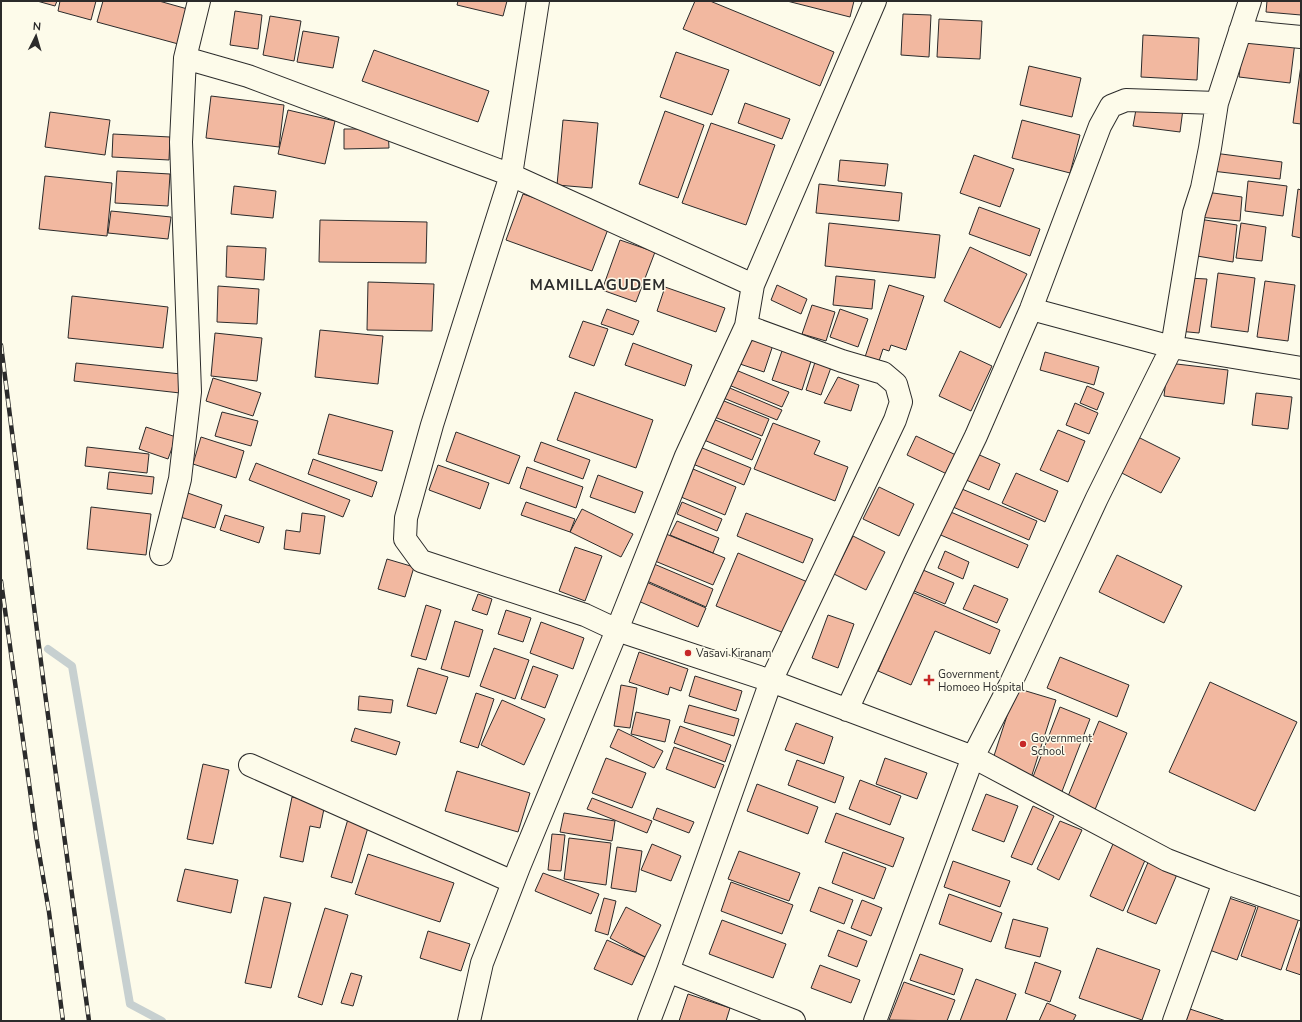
<svg xmlns="http://www.w3.org/2000/svg" width="1302" height="1022" viewBox="0 0 1302 1022" font-family="'Nunito Sans',sans-serif">
<style>
.lines{fill:none;stroke-linecap:round;stroke-linejoin:round}
.stream{stroke:#c7d0d0;stroke-width:8}
.building{fill:#f2b8a0;stroke:#2b2b2b}
.minor-casing{stroke:#2b2b2b;stroke-width:24}
.minor{stroke:#fdfbea;stroke-width:22}
.rail-casing{stroke:#2b2b2b;stroke-width:4.5}
.rail{stroke:#fdfbea;stroke-width:3;stroke-dasharray:9;stroke-linecap:butt}
.poi-dot{fill:#c62828;stroke:#fdfbea;stroke-width:1.5}
.labels{text-anchor:middle;stroke-width:3;stroke-linejoin:round;paint-order:stroke}
.poi-label{font-size:11px;fill:#2b2b2b;stroke:#fdfbea;text-anchor:start}
.district-label{font-size:15px;font-weight:bold;letter-spacing:1px;fill:#2b2b2b;stroke:#fdfbea}
</style>
<rect width="100%" height="100%" fill="#fdfbea"/>
<g class="lines">
<!-- stream -->
<path class="stream" d="M48,649L72,666L130,1004L162,1021"/>
</g>
<!-- building -->
<path class="building" d="M37,1H57L55,6Z
M60,1H96L91,20L58,11Z
M103,1H159L191,10L182,45L97,22Z
M458,1H507L503,16L457,5Z
M695,1H710L834,52L820,86L683,29Z
M787,1H854L850,17Z
M1267,1H1301V15L1266,12Z
M235,11L262,15L258,49L230,45Z
M903,14L931,15L929,57L901,55Z
M270,16L301,21L294,61L263,55Z
M939,19L982,21L980,59L937,57Z
M303,31L339,37L333,68L297,62Z
M1143,35L1199,38L1197,80L1141,77Z
M1244,36L1295,42L1290,83L1239,77Z
M374,50L489,91L478,122L362,81Z
M676,52L729,70L712,115L660,97Z
M1301,65V124L1293,123Z
M1029,66L1081,78L1072,117L1020,105Z
M211,96L284,105L279,147L206,138Z
M745,103L790,119L782,139L738,123Z
M1137,104L1183,109L1180,132L1133,126Z
M288,110L335,121L325,164L278,154Z
M665,111L704,125L678,198L639,184Z
M50,112L110,120L105,155L45,147Z
M563,120L598,123L592,188L557,185Z
M1022,120L1080,135L1070,173L1012,158Z
M711,123L775,145L746,225L682,203Z
M344,129H388L389,148L344,149Z
M113,134L170,137L169,160L112,157Z
M1214,153L1282,162L1280,179L1212,171Z
M974,155L1014,169L1000,207L960,193Z
M840,160L888,164L885,186L838,181Z
M117,171L170,174L168,206L115,203Z
M45,176L112,183L107,236L39,229Z
M1248,181L1287,186L1283,216L1245,211Z
M819,184L902,193L899,221L816,213Z
M234,186L276,191L273,218L231,214Z
M1298,189L1301,190V238L1292,236Z
M1206,192L1242,197L1240,221L1199,217Z
M523,194L610,224L592,271L506,240Z
M979,207L1040,229L1030,256L969,234Z
M111,211L171,217L168,239L108,233Z
M1199,219L1237,225L1233,262L1191,255Z
M320,220L427,222L426,263L319,262Z
M829,223L940,235L935,278L825,266Z
M1241,223L1266,227L1262,261L1236,258Z
M620,240L655,252L636,302L602,290Z
M227,246L266,248L264,280L226,277Z
M970,247L1027,274L1000,328L944,301Z
M1218,273L1255,278L1248,332L1211,327Z
M836,276L875,280L872,309L833,305Z
M1188,278L1207,279L1199,333L1178,331Z
M1265,281L1295,285L1288,341L1257,337Z
M368,282L434,284L432,331L367,330Z
M777,285L807,299L801,314L771,300Z
M889,285L924,296L906,350L891,345L889,351L883,349L879,361L865,357Z
M218,286L259,289L257,324L217,322Z
M665,287L725,308L716,332L657,311Z
M72,296L168,307L163,348L68,338Z
M812,305L835,312L826,341L802,334Z
M607,309L639,321L633,335L601,324Z
M840,309L868,319L858,347L830,337Z
M583,321L608,329L594,366L569,357Z
M320,330L383,336L378,384L315,377Z
M215,333L262,338L257,381L211,376Z
M750,334L774,342L764,372L740,364Z
M633,343L692,365L685,386L625,365Z
M783,348L812,358L802,390L772,380Z
M960,351L992,366L971,411L939,396Z
M1045,352L1099,367L1094,385L1040,370Z
M817,356L833,362L821,395L806,390Z
M76,363L181,374L180,393L74,381Z
M1168,363L1228,370L1224,404L1164,396Z
M731,368L789,392L782,407L724,383Z
M838,377L859,385L851,411L824,403Z
M213,378L261,393L253,416L206,401Z
M725,386L782,410L777,420L721,397Z
M1087,386L1104,393L1097,410L1080,403Z
M575,392L653,420L636,468L557,440Z
M1256,393L1292,397L1288,429L1252,425Z
M719,399L769,419L762,436L712,416Z
M1075,403L1098,413L1089,434L1066,425Z
M222,412L258,421L251,446L215,436Z
M329,414L393,431L382,471L318,454Z
M713,419L761,439L752,460L704,440Z
M773,423L820,441L814,454L848,467L835,501L754,469Z
M146,427L176,437L168,459L139,449Z
M1058,430L1085,441L1068,482L1040,470Z
M456,432L520,456L509,484L446,461Z
M1132,434L1180,458L1161,493L1114,469Z
M916,436L958,456L949,475L907,455Z
M201,437L244,451L236,478L193,464Z
M541,442L590,460L583,479L534,461Z
M695,445L751,468L744,485L688,462Z
M87,447L149,454L147,473L85,466Z
M975,453L1000,464L989,490L964,479Z
M313,459L377,482L372,497L308,474Z
M256,463L350,500L343,517L249,480Z
M438,465L489,483L480,509L429,490Z
M527,467L583,487L576,508L520,488Z
M693,469L736,487L725,515L681,497Z
M109,472L154,477L152,494L107,489Z
M1016,473L1058,491L1045,522L1002,503Z
M598,475L643,492L635,513L590,497Z
M879,487L914,504L899,536L863,519Z
M962,489L1037,521L1029,540L953,507Z
M182,491L222,505L215,528L174,515Z
M526,502L575,519L570,532L521,515Z
M682,502L722,519L717,531L677,514Z
M91,507L151,514L146,555L87,549Z
M582,509L633,534L621,557L570,532Z
M946,510L1028,545L1018,568L936,533Z
M302,513L325,516L320,554L284,549L286,530L300,532Z
M746,513L813,539L803,563L737,536Z
M225,515L264,527L259,543L220,530Z
M677,521L719,538L713,553L670,535Z
M666,534L725,558L713,585L655,561Z
M853,536L885,552L866,590L834,574Z
M575,547L602,556L585,601L559,591Z
M945,551L969,562L963,579L938,568Z
M738,553L810,583L789,635L716,606Z
M1117,555L1182,586L1164,623L1099,592Z
M387,559L414,567L405,597L378,589Z
M654,564L713,589L706,607L647,581Z
M923,570L954,583L945,604L914,591Z
M644,581L706,608L698,627L636,600Z
M974,585L1008,599L997,623L963,609Z
M912,592L1000,630L990,654L935,631L911,685L878,671Z
M478,594L492,599L487,615L472,610Z
M426,605L441,610L426,660L411,656Z
M506,610L531,618L523,642L498,634Z
M828,615L854,624L838,668L812,658Z
M455,621L483,630L469,677L441,669Z
M541,622L584,638L573,669L530,653Z
M494,648L529,660L515,699L480,686Z
M639,652L688,669L681,691L670,687L668,695L629,682Z
M1060,657L1129,685L1117,717L1047,688Z
M533,666L558,675L545,708L521,699Z
M418,668L448,677L436,714L407,706Z
M695,676L742,691L736,711L689,696Z
M1210,682L1297,722L1255,811L1169,772Z
M621,685L637,688L630,728L614,726Z
M1016,688L1056,700L1031,778L991,765Z
M476,693L494,699L478,748L460,742Z
M359,696L393,700L391,713L358,710Z
M502,700L545,719L524,765L481,745Z
M689,705L739,719L734,736L684,722Z
M1060,707L1090,719L1061,794L1031,782Z
M636,712L670,720L665,742L631,734Z
M1099,721L1127,733L1094,812L1066,801Z
M796,723L833,737L824,764L785,750Z
M680,726L731,745L725,762L674,743Z
M355,728L400,742L396,755L351,741Z
M618,729L663,751L654,768L610,747Z
M674,747L724,765L715,788L666,769Z
M606,758L646,773L632,808L592,793Z
M885,758L927,773L917,799L876,784Z
M797,760L844,777L835,803L788,785Z
M203,764L229,770L213,844L187,839Z
M457,771L530,793L518,832L445,811Z
M860,780L901,796L890,825L849,809Z
M757,784L818,807L808,834L747,811Z
M986,794L1018,806L1004,842L972,830Z
M292,797L325,804L320,828L310,826L303,862L280,857Z
M592,798L652,821L647,833L587,809Z
M1033,806L1054,816L1032,865L1011,857Z
M657,808L694,822L689,833L653,819Z
M564,813L615,821L612,841L560,832Z
M836,813L904,838L893,867L825,842Z
M348,819L369,824L352,883L331,877Z
M1060,821L1082,830L1059,880L1037,869Z
M552,834L565,835L561,871L548,870Z
M569,838L611,843L606,885L564,879Z
M652,844L681,856L671,881L641,870Z
M1113,844L1146,858L1123,911L1090,896Z
M617,847L642,851L636,892L611,888Z
M739,851L800,873L789,901L728,879Z
M843,852L886,868L874,899L832,883Z
M368,854L454,883L440,922L355,894Z
M1149,860L1178,872L1156,924L1127,912Z
M953,861L1010,881L1000,907L944,887Z
M185,869L238,880L231,913L177,901Z
M543,873L599,894L591,914L535,891Z
M731,882L793,905L782,934L721,911Z
M819,887L853,900L844,924L810,911Z
M949,894L1002,913L991,942L939,924Z
M1223,896L1256,907L1237,960L1204,948Z
M264,897L291,903L271,988L245,983Z
M604,898L616,901L608,935L595,931Z
M862,900L882,908L871,936L851,928Z
M1260,901L1300,915L1281,970L1241,956Z
M626,907L661,925L645,957L610,938Z
M325,908L348,915L322,1005L298,997Z
M1013,919L1048,928L1040,957L1005,948Z
M722,920L786,944L773,978L709,954Z
M1301,925V975L1286,970Z
M838,930L867,941L857,967L828,956Z
M428,931L470,944L461,971L420,958Z
M607,940L645,957L632,985L594,969Z
M1097,948L1160,970L1142,1020L1079,998Z
M920,954L963,969L954,995L910,980Z
M1035,962L1061,971L1050,1002L1025,993Z
M820,965L860,980L851,1003L811,988Z
M351,973L362,976L353,1006L341,1003Z
M976,979L1016,994L1006,1021H960Z
M904,982L955,1000L947,1021L889,1020Z
M688,994L730,1008L726,1021H679Z
M1047,1003L1076,1015L1073,1021H1039Z
M1190,1009L1226,1021H1186Z"/>
<g class="lines">
<defs>
<path id="minor" d="M538,1L511,175L432,425L406,518L405,539L421,561L585,615L617,630L771,681L973,757L1167,860L1224,882L1301,909
M1240,31L1301,37
M185,58L248,76L511,175L753,285
M1031,309L1172,347L1301,368
M161,554L180,479L190,392L181,142L185,58L199,1
M847,710L916,560L976,436L1031,309L1100,126L1111,106L1126,100L1217,103L1250,1
M250,765L513,882
M668,971L794,1021
M469,1021L482,963L519,867L617,630L686,456L746,326L753,285L875,1
M649,1021L668,971L771,681L895,420L901,402L896,384L883,373L842,361L746,326
M875,1021L973,757L1010,685L1097,498L1172,347L1194,213L1202,188L1210,148L1217,103
M1174,1021L1224,882"/>
</defs>
<!-- minor casing -->
<use href="#minor" class="minor-casing"/>
<!-- minor -->
<use href="#minor" class="minor"/>
<defs>
<path id="rail" d="M1,345L43,678L89,1021
M1,581L37,841L49,912L63,1021"/>
</defs>
<!-- rail casing -->
<use href="#rail" class="rail-casing"/>
<!-- rail -->
<use href="#rail" class="rail"/>
</g>
<!-- markers -->
<g class="poi-dot">
<circle cx="688" cy="653" r="4"/>
<path d="M927 674h4v4h4v4h-4v4h-4v-4h-4v-4h4z"/>
<circle cx="1023" cy="744" r="4"/>
</g>
<g class="labels">
<!-- poi labels -->
<g class="poi-label">
<text x="696" y="657">Vasavi Kiranam</text>
<text x="938" y="678">Government<tspan x="938" dy="13">Homoeo Hospital</tspan></text>
<text x="1031" y="742">Government<tspan x="1031" dy="13">School</tspan></text>
</g>
<!-- district labels -->
<g class="district-label">
<text x="598" y="290">MAMILLAGUDEM</text>
</g>
</g>
<!-- border -->
<rect width="1302" height="1022" fill="none" stroke="#2b2b2b" stroke-width="4"/>
<!-- north arrow -->
<g transform="translate(36 36) rotate(5)" stroke="#fdfbea" stroke-width="3" paint-order="stroke">
<path d="M0-3L7 15L0 10L-7 15Z" fill="#2b2b2b"/>
<text y="-6" font-size="11" font-weight="bold" text-anchor="middle" fill="#2b2b2b">N</text>
</g>
</svg>
